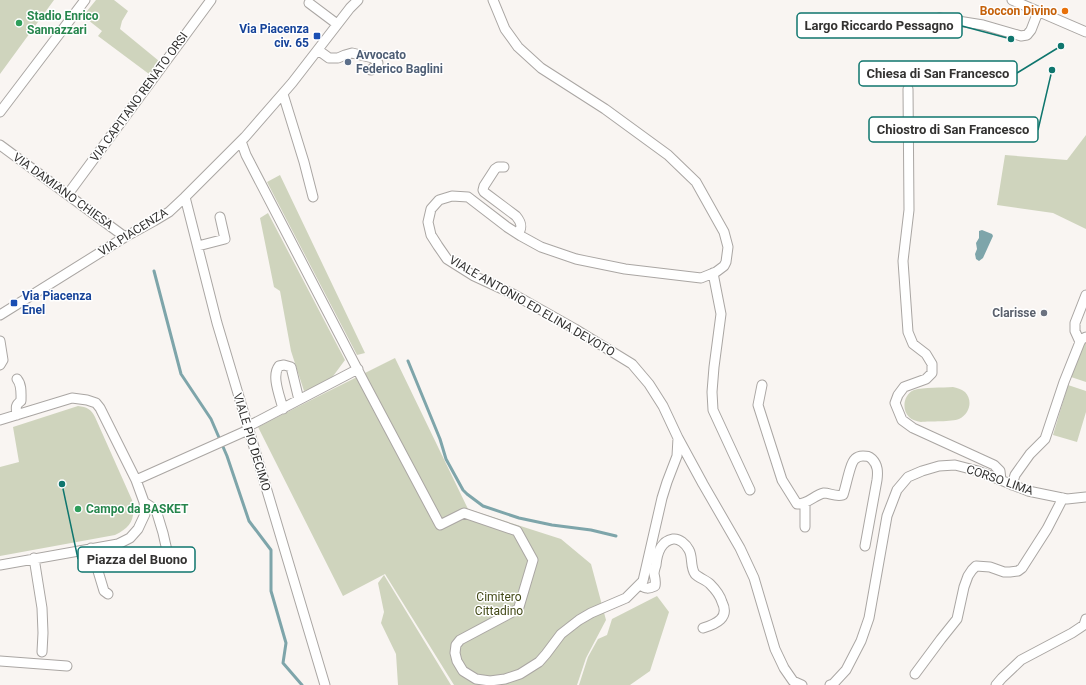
<svg xmlns="http://www.w3.org/2000/svg" width="1086" height="685" viewBox="0 0 1086 685" font-family="Roboto,sans-serif">
<style>
.green{fill:#cfd4bd}
.water{fill:#7ea5aa}
.lines{fill:none;stroke-linecap:round;stroke-linejoin:round}
.stream{stroke:#7ea5aa;stroke-width:3}
.minor-casing{stroke:#aaa6a3;stroke-width:11}
.minor{stroke:#fff;stroke-width:9}
.food-dot{fill:#e8710a;stroke:#fff;stroke-width:1.5}
.leisure-dot{fill:#2e9e5b;stroke:#fff;stroke-width:1.5}
.transit-dot{fill:#1a4fb4;stroke:#fff;stroke-width:1.5}
.service-dot{fill:#5c6f8a;stroke:#fff;stroke-width:1.5}
.worship-dot{fill:#6b7280;stroke:#fff;stroke-width:1.5}
.labels{text-anchor:middle;stroke-width:3;stroke-linejoin:round;paint-order:stroke}
.food-label{font-size:12px;font-weight:bold;fill:#c56008;stroke:#fff;text-anchor:end}
.leisure-label{font-size:12px;font-weight:bold;fill:#27864d;stroke:#fff;text-anchor:start}
.transit-label{font-size:12px;font-weight:bold;fill:#164399;stroke:#fff;text-anchor:end}
.service-label{font-size:12px;font-weight:bold;fill:#4e5e75;stroke:#fff;text-anchor:start}
.street-label{font-size:12px;fill:#333231;stroke:#fff}
.worship-label{font-size:12px;font-weight:bold;fill:#5b616d;stroke:#fff;text-anchor:end}
.park-label{font-size:12px;fill:#434a17;stroke:#fff}
.leader{fill:none;stroke:#0f766e;stroke-width:1.5}
.callout-dot{fill:#0f766e;stroke:#fff;stroke-width:1.5}
.callout{fill:#fff;stroke:#0f766e;stroke-width:1.5}
.callout-label{font-size:13px;text-anchor:middle;font-weight:bold;fill:#333231}
</style>
<rect width="100%" height="100%" fill="#f9f5f2"/>
<!-- green -->
<path class="green" d="M0,0H54L0,74Z
M96,0H114L128,11L122,21L120,29L159,61L149,74L98,36L102,31L83,16Z
M1086,135V229L1053,213L997,205L1005,155L1067,160Z
M280,175L365,353L357,355L267,182Z
M268,213L345,360L328,383L304,391L291,351L280,291L274,287L260,218Z
M1083,342L1086,343V382L1071,377L1081,348Z
M395,358L468,509L561,539L591,564L606,620L586,658L577,685H454L385,574L343,596L258,427L323,394Z
M1068,385L1086,391V412L1077,442L1053,435Z
M953,387C957,388 961,389 965,392C973,400 970,414 959,419C952,422 930,421 921,422C916,421 912,420 909,417C901,409 904,394 914,390C923,387 943,388 953,387Z
M78,406C87,407 91,409 95,417L132,500C136,519 131,527 115,535L0,556V467L19,462L13,427Z
M384,575L451,685H398L396,654L381,623L384,612L378,583Z
M657,596L669,612L650,671L630,685H579L588,657L598,639L607,635L612,619Z"/>
<!-- water -->
<path class="water" d="M982,230L992,234L993,236L983,258L979,261L976,259L975,254L977,249L976,243L979,238V231Z"/>
<g class="lines">
<!-- stream -->
<path class="stream" d="M154,271L181,374L211,419L227,456L249,521L271,550V591L286,643L283,663L302,685
M408,361L440,439L446,459L463,490L467,494L483,506L519,518L552,525L591,530L616,536"/>
<defs>
<path id="minor" d="M493,0L505,29L518,47L541,68L605,109L668,155L696,182L724,232L728,247L726,262L724,266L716,272L701,278L625,269L576,259L541,247L521,236L507,227L468,197L452,196L439,200L431,209L428,222L431,235L438,246L447,259L474,276L513,294L575,329L632,364L649,384L663,406L678,438L703,484L740,548L754,578L775,649L784,668L793,681L802,685
M1012,0L1086,32
M309,3L337,24
M931,26L935,19L939,18L983,25L1021,36L1027,35L1031,30L1038,12
M318,50L329,58H338L345,55L352,53L373,58L378,63L371,70
M908,89L909,210L903,261L908,332L913,344L926,354L932,364V373L926,379L904,387L898,395L895,403L902,420L913,428L994,465L1000,471L1001,480
M283,94L304,162L313,197
M0,112L85,0
M241,141L246,155L364,382L440,525L464,513L517,531L533,560L519,607L518,609L460,640L456,645L455,653L457,661L463,671L476,679L490,681L505,679L520,674L539,662L546,654L561,634L579,620L591,613L626,598L643,581L662,498L667,482L677,456L678,438
M0,145L125,237
M504,167H498L495,169L484,186L483,190L484,192L516,216C521,222 523,227 518,234
M68,194L211,0
M185,197L217,323L325,685
M198,246L225,239L220,217
M713,273L721,314L714,367L712,392L713,410L750,490
M0,315L125,237L154,221L169,212L185,197L245,137L292,83L350,8L358,0
M0,341L3,360L0,365
M1080,342L1075,331V323L1086,295
M17,379C22,385 21,393 21,401C15,405 16,408 17,415
M762,385L758,405L782,480L797,504C809,504 814,495 824,493C830,493 835,497 843,495C846,487 850,463 855,459C857,457 861,456 863,456C867,456 869,456 872,459C878,465 878,472 877,480L865,546
M283,409C280,396 271,376 279,366L284,365L291,367L299,400
M0,420L72,398L87,400L96,403L100,408L136,480L144,502L145,514L138,529L130,538L118,544L0,565
M247,427L358,369
M136,480L248,430
M1012,485L1015,475L1030,454L1045,439L1064,382L1080,342L1082,339L1086,337
M144,502L156,510L163,533L168,555
M805,527V503
M91,548L104,591L108,594
M34,558L42,608L43,633L42,652
M640,585C646,589 648,589 655,586C656,581 655,578 654,574C654,571 655,568 656,565C657,554 661,541 673,539C679,538 686,544 689,550C693,557 690,567 695,574C699,578 706,580 710,584C715,589 720,595 722,602C730,618 716,624 703,628
M0,661L67,666
M915,674L941,639L957,619L964,587L968,576L972,570L976,566L990,567L1004,572H1010L1018,571L1022,568L1047,529L1063,498
M830,685L833,684L846,670L861,641L869,618L887,516L897,490L908,477L922,471L939,466L955,465L978,471L1028,491L1067,499L1086,497
M996,685L1002,678L1021,660L1072,633L1084,625L1086,619"/>
</defs>
<!-- minor casing -->
<use href="#minor" class="minor-casing"/>
<!-- minor -->
<use href="#minor" class="minor"/>
</g>
<!-- markers -->
<circle class="food-dot" cx="1065" cy="11" r="4"/>
<g class="leisure-dot">
<circle cx="19" cy="23" r="4"/>
<circle cx="78" cy="509" r="4"/>
</g>
<g class="transit-dot">
<rect x="313" y="32" width="8" height="8" rx="2"/>
<rect x="10" y="299" width="8" height="8" rx="2"/>
</g>
<circle class="service-dot" cx="348" cy="62" r="4"/>
<circle class="worship-dot" cx="1044" cy="313" r="4"/>
<g class="labels">
<!-- food labels -->
<g class="food-label">
<text x="1057" y="15">Boccon Divino</text>
</g>
<!-- leisure labels -->
<g class="leisure-label">
<text x="27" y="20">Stadio Enrico<tspan x="27" dy="14">Sannazzari</tspan></text>
<text x="86" y="513">Campo da BASKET</text>
</g>
<!-- transit labels -->
<g class="transit-label">
<text x="309" y="33">Via Piacenza<tspan x="309" dy="14">civ. 65</tspan></text>
<text x="22" y="300" text-anchor="start">Via Piacenza<tspan x="22" dy="14">Enel</tspan></text>
</g>
<!-- service labels -->
<g class="service-label">
<text x="356" y="59">Avvocato<tspan x="356" dy="14">Federico Baglini</tspan></text>
</g>
<!-- street labels -->
<g class="street-label">
<text transform="translate(139 97) rotate(-54)" y="4">VIA CAPITANO RENATO ORSI</text>
<text transform="translate(63 191) rotate(36)" y="4">VIA DAMIANO CHIESA</text>
<text transform="translate(133 232) rotate(-32)" y="4">VIA PIACENZA</text>
<text transform="translate(532 306) rotate(30)" y="4">VIALE ANTONIO ED ELINA DEVOTO</text>
<text transform="translate(252 442) rotate(73)" y="4">VIALE PIO DECIMO</text>
<text transform="translate(1000 480) rotate(19)" y="4">CORSO LIMA</text>
</g>
<!-- worship labels -->
<g class="worship-label">
<text x="1036" y="317">Clarisse</text>
</g>
<!-- park labels -->
<g class="park-label">
<text x="499" y="601">Cimitero<tspan x="499" dy="14">Cittadino</tspan></text>
</g>
</g>
<!-- callouts -->
<path class="leader" d="M1011 39L962 26M1061 46L1017 73M1052 70L1038 130M62 484L78 559"/>
<g class="callout-dot">
<circle cx="1011" cy="39" r="4"/>
<circle cx="1061" cy="46" r="4"/>
<circle cx="1052" cy="70" r="4"/>
<circle cx="62" cy="484" r="4"/>
</g>
<g class="callout">
<rect x="797" y="13" width="165" height="25" rx="4"/>
<rect x="859" y="61" width="158" height="25" rx="4"/>
<rect x="869" y="117" width="169" height="25" rx="4"/>
<rect x="78" y="547" width="117" height="25" rx="4"/>
</g>
<g class="callout-label">
<text x="879" y="30">Largo Riccardo Pessagno</text>
<text x="938" y="78">Chiesa di San Francesco</text>
<text x="953" y="134">Chiostro di San Francesco</text>
<text x="137" y="564">Piazza del Buono</text>
</g>
</svg>
